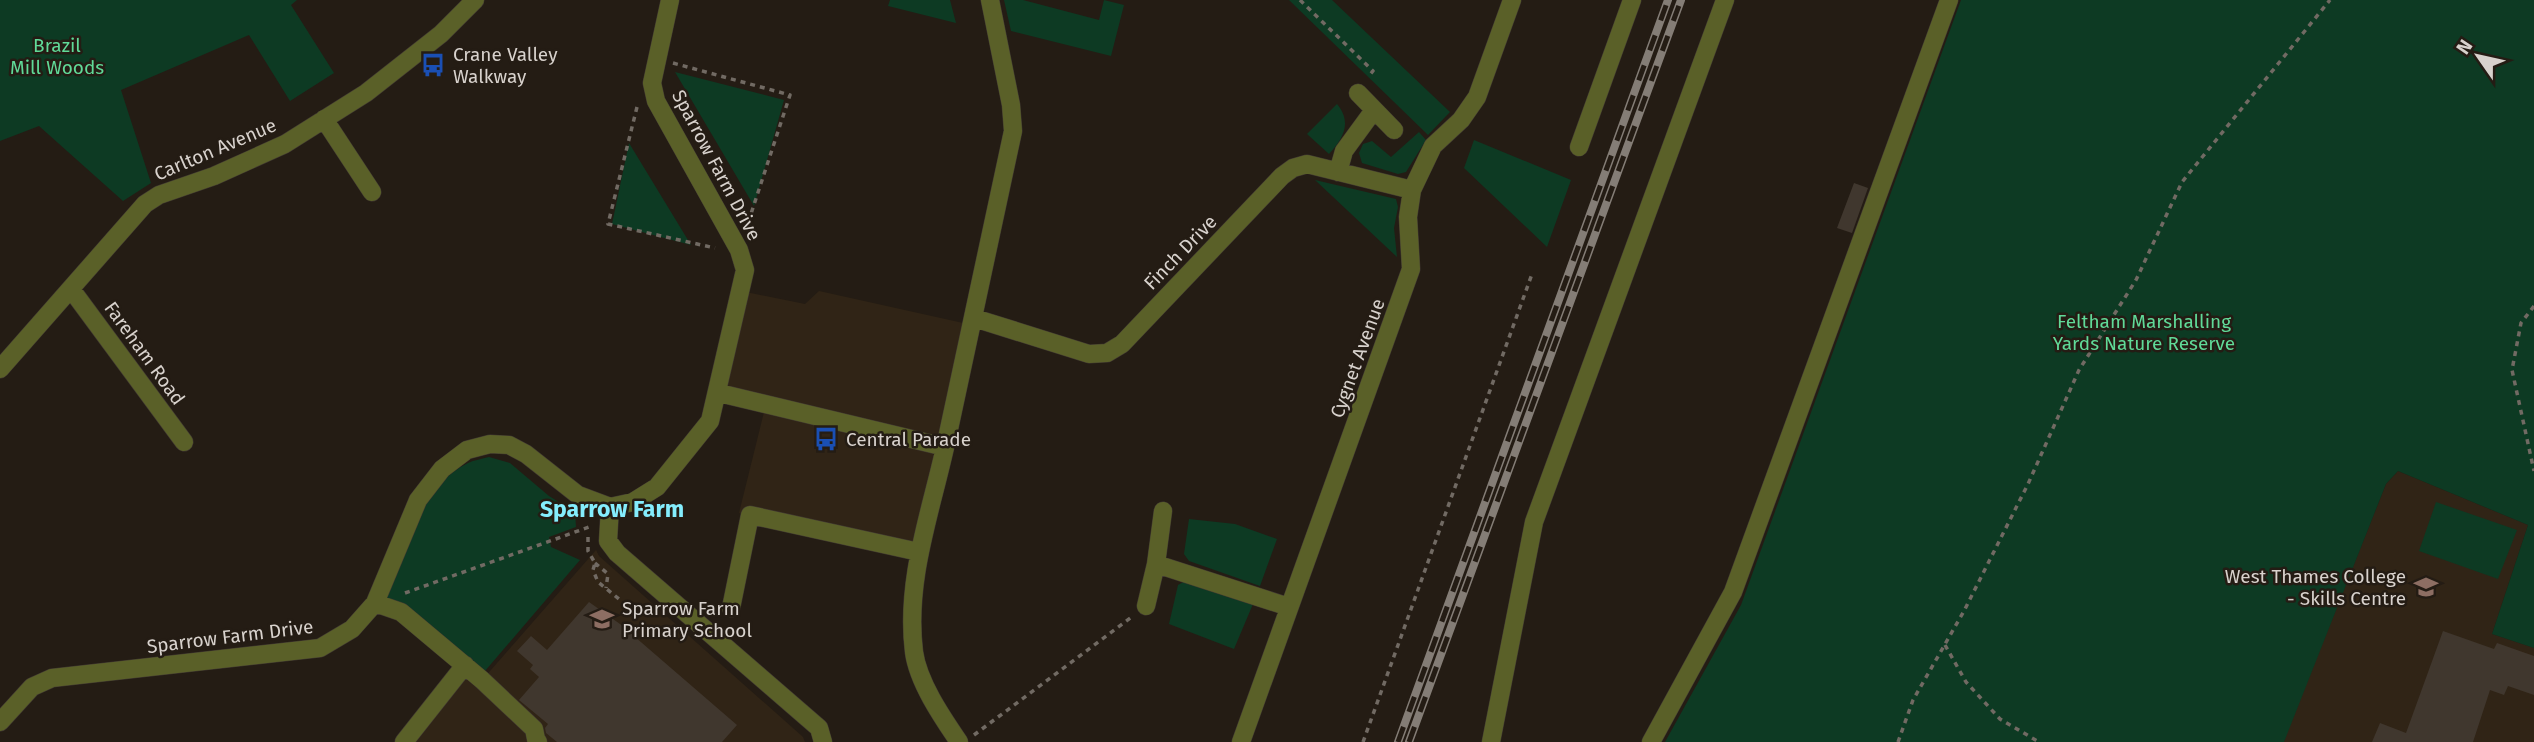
<svg xmlns="http://www.w3.org/2000/svg" width="2534" height="742" font-family="'Fira Sans',sans-serif">
<rect width="100%" height="100%" fill="#241c14"/>
<!-- built -->
<path fill="#302416" d="M741,291L805,304L819,291L972,325L919,552L739,513L766,404L719,394Z
M2398,471L2528,525L2492,634L2534,648V742H2283L2386,484Z
M596,550L599,556L803,737L805,742H414L464,677L476,687Z"/>
<!-- green -->
<path fill="#0d3a23" d="M0,0H297L291,5L334,73L290,101L249,35L121,90L151,183L123,201L39,126L0,141Z
M890,0H950L956,23L888,6Z
M1004,0H1023L1099,20L1104,0L1124,5L1111,56L1011,31Z
M1289,0H1332L1450,112L1428,135Z
M1961,0H2534V648L2492,634L2528,525L2398,471L2386,484L2284,742H1665L1741,605Z
M675,72L784,100L754,206Z
M1337,104C1352,122 1344,138 1329,154L1307,134Z
M1419,132L1426,140L1406,172L1398,174L1362,163L1359,153L1363,144L1372,141L1391,157Z
M1474,140L1571,180L1547,247L1464,168Z
M629,143L691,245L612,224Z
M1315,180L1396,199L1398,207L1394,228L1397,257Z
M489,457L510,463L549,496L575,512L576,527L549,537L551,547L580,560L485,671L404,608L382,598C401,553 420,486 468,463C474,460 482,459 489,457Z
M2436,502L2517,530L2498,579L2419,551Z
M1189,519L1235,524L1277,539L1260,586L1189,561L1184,554Z
M1187,580L1253,604L1234,649L1169,624L1178,585Z"/>
<!-- building -->
<path fill="#40372e" d="M1854,183L1868,188L1852,233L1837,228Z
M589,602L620,624L737,725L722,742H557L546,733L545,728L548,724L519,700L539,677L530,669L533,665L517,651L531,636L547,650Z
M2443,631L2494,649L2497,643L2534,656V695L2508,686L2504,695L2490,690L2473,742H2372L2380,723L2406,733Z"/>
<g fill="none" stroke-linecap="round" stroke-linejoin="round">
<!-- minor casing -->
<g stroke="#413932" stroke-width="19">
<path id="minor" d="M1358,93L1394,130
M324,119L372,192
M1579,147L1632,0
M1338,172L1344,151L1374,110
M71,289L184,442
M974,318L1089,354L1107,353L1122,344L1282,176L1293,168L1307,164L1412,190
M0,369L145,204L159,195L214,176L285,144L366,93L441,34L475,0
M719,393L945,447
M610,507L608,541L617,553L819,728L823,742
M1163,511L1156,564L1289,607
M375,603L401,612L482,680L534,729L536,739L538,742
M1146,606L1156,564
M731,608L750,515L919,552
M0,722L32,687L52,678L320,648L352,629L375,603L418,500L442,469L467,450L490,444L509,445L526,454L578,495L610,507L633,502L657,487L710,421L745,270L739,250L656,101L652,83L670,0
M404,742L465,665
M959,742C942,717 918,682 914,652C905,580 931,512 946,443C969,339 991,235 1013,131L1011,105L990,0
M1241,742L1411,269L1408,217L1412,190L1433,146L1461,120L1477,97L1512,0
M1491,742L1534,522L1725,0
M1651,742L1733,592L1949,0"/>
</g>
<!-- path -->
<path stroke="#716a63" stroke-width="3.5" stroke-dasharray="5 5" stroke-linecap="butt" d="M1300,0L1373,71L1368,77
M673,63L790,95L747,226
M637,107L608,224L715,248
M2534,306L2521,323L2512,370L2534,471
M588,537V551L595,563L593,570L598,582L630,608
M595,563L608,574L606,588
M405,593L589,527
M1945,645L1966,682L2000,719L2039,742
M974,735L1133,616
M1363,742L1532,274
M1898,742L1913,700L1964,611L2028,484L2079,370L2136,280L2182,182L2330,0"/>
<!-- minor -->
<use href="#minor" stroke="#5a6028" stroke-width="18"/>
<!-- rail casing -->
<g stroke="#847d76" stroke-width="8">
<path id="rail" d="M1398,742L1668,0
M1409,742L1681,0"/>
</g>
<!-- rail -->
<use href="#rail" stroke="#241c14" stroke-width="5" stroke-dasharray="16" stroke-linecap="butt"/>
</g>
<!-- icons -->
<defs>
<g id="bus-bare" transform="scale(1.89)"><path d="M-5-6H5V4H4V6H2V4H-2V6H-4V4H-5ZM-3.5-4V0h7V-4ZM-3.5 1.2v1.5H-2V1.2ZM2 1.2v1.5H3.5V1.2Z" fill="#1a4fb4" stroke="#241c14" stroke-width="2.5" paint-order="stroke"/></g>
<g id="university-bare" transform="scale(1.89)"><path d="M0-5L7-2L0 1L-7-2ZM-4 1L0 2.5L4 1V4Q0 6-4 4Z" fill="#8d6e63" stroke="#241c14" stroke-width="2.5" paint-order="stroke"/></g>
<g id="school-bare" transform="scale(1.89)"><path d="M0-5L7-2L0 1L-7-2ZM-4 1L0 2.5L4 1V4Q0 6-4 4Z" fill="#8d6e63" stroke="#241c14" stroke-width="2.5" paint-order="stroke"/></g>
</defs>
<g fill-rule="evenodd">
<use href="#bus-bare" x="433" y="65"/>
<use href="#bus-bare" x="826" y="439"/>
<use href="#university-bare" x="2426" y="587"/>
<use href="#school-bare" x="602" y="619"/>
</g>
<g text-anchor="middle" stroke-width="5" stroke-linejoin="round" paint-order="stroke">
<!-- park labels -->
<g font-size="19" fill="#60da98" stroke="#241c14">
<text x="57" y="52">Brazil<tspan x="57" dy="22">Mill Woods</tspan></text>
<text x="2144" y="328">Feltham Marshalling<tspan x="2144" dy="22">Yards Nature Reserve</tspan></text>
</g>
<!-- poi labels -->
<g font-size="19" fill="#d8d2cd" stroke="#241c14" text-anchor="start">
<text x="453" y="61">Crane Valley<tspan x="453" dy="22">Walkway</tspan></text>
<text x="846" y="446">Central Parade</text>
<text x="2406" y="583" text-anchor="end">West Thames College<tspan x="2406" dy="22">- Skills Centre</tspan></text>
<text x="622" y="615">Sparrow Farm<tspan x="622" dy="22">Primary School</tspan></text>
</g>
<!-- street labels -->
<g font-size="19" fill="#d8d2cd" stroke="#241c14">
<text transform="translate(215 149) rotate(-23)" y="7">Carlton Avenue</text>
<text transform="translate(717 165) rotate(62)" y="7">Sparrow Farm Drive</text>
<text transform="translate(1180 252) rotate(-46)" y="7">Finch Drive</text>
<text transform="translate(145 353) rotate(54)" y="7">Fareham Road</text>
<text transform="translate(1357 358) rotate(-70)" y="7">Cygnet Avenue</text>
<text transform="translate(230 636) rotate(-7)" y="7">Sparrow Farm Drive</text>
</g>
<!-- quarter labels -->
<g font-size="23" font-weight="bold" fill="#84edfd" stroke="#241c14">
<text x="612" y="517">Sparrow Farm</text>
</g>
</g>
<!-- north arrow -->
<g transform="translate(2478 56) rotate(304)" stroke="#241c14" stroke-width="5" paint-order="stroke">
<path d="M0-5L12 26L0 18L-12 26Z" fill="#d8d2cd"/>
<text y="-10" font-size="19" font-weight="bold" text-anchor="middle" fill="#d8d2cd">N</text>
</g>
</svg>
